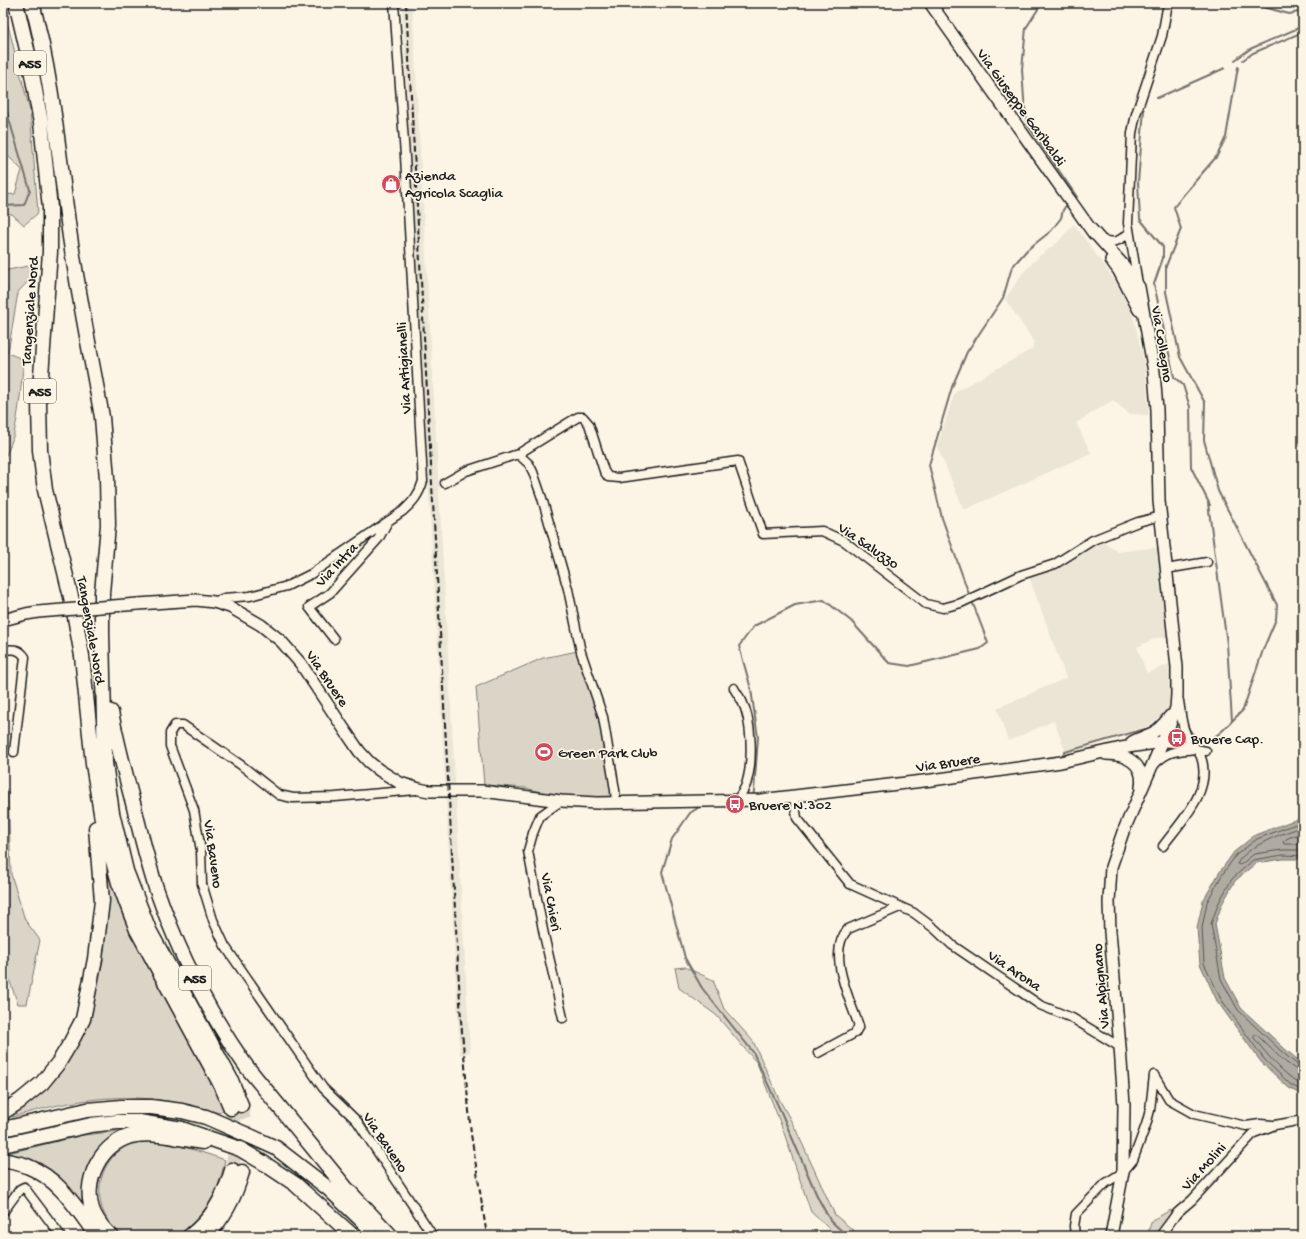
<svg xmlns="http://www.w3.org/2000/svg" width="1306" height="1239" font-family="'Gochi Hand',sans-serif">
<rect width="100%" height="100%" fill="#fcf5e5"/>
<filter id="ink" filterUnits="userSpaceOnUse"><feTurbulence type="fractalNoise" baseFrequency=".025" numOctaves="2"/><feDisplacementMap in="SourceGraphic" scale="8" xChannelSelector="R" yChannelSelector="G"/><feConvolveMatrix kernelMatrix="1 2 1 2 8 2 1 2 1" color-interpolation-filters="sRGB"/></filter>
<g filter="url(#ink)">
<!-- built -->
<path fill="#ebe5d6" d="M402,3H412L470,1052L460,1055Z
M1074,224L1116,282L1131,310L1134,320L1145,366L1149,415L1129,414L1113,400L1076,423L1091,453L964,510L937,446L955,392L1032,349L1034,342L1005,299L1022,274L1039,256L1057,243Z
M1101,540L1118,552L1157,547L1169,637L1156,638L1137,647L1147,673L1172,663L1169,710L1148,726L1065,751L1054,721L1008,741L997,708L1066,678L1029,577L1058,566Z"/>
<!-- green -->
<path fill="#dbd5c8" stroke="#7c7872" d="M3,6L30,111L38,213L24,225L12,214L3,213V195L15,194L22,170L3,151Z
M28,266L34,275L18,292L8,353L24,360C20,388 19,437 3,460V271Z
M578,651L601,719L614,795L588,806L526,788L484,785L476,687L543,658Z
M3,787L8,791L11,874L25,920L40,940L27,1004H18L5,968L3,957Z
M109,877L124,919L140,952L219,1098L223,1110L219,1113C177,1100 132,1094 89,1100C63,1103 37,1110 12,1117L11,1115L31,1101L77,1044L107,898Z
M685,967L713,980L724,1009L753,1041L779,1099L796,1130L835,1215L860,1236H837L811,1212L783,1130L757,1063L716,1015L679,988L675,968Z
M123,1131L110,1139L86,1210L4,1154L83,1135Z
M148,1140C175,1144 200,1151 225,1160C219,1188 211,1207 188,1227C185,1230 180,1235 176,1236C168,1238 156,1236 148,1236C138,1236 127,1238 119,1232C92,1212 94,1170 120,1150C128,1144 138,1141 148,1140Z
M1171,1210V1232L1169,1236H1147L1152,1220Z"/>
<!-- water -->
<path fill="#b0aba1" stroke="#75726c" d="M1303,818V859H1283L1256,863L1235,881L1222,904L1215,924L1225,978L1241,1008L1285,1049L1303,1064V1096L1289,1088L1261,1062L1217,1001L1200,964L1197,928L1203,901L1219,873L1234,852L1255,835L1289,822Z"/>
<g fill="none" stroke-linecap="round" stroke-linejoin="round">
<!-- shore -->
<path stroke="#575551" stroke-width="1" d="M1303,822L1290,826L1257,839L1236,855L1222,875L1207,902L1202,928L1204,963L1221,999L1264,1059L1291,1085L1303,1091
M1303,827C1285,832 1246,846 1237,864L1240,865L1254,854L1282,850H1303
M1303,834C1296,835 1287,837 1283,842L1284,844H1303
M1303,856L1283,855L1253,860L1232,879L1219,902L1211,924L1221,979L1238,1010L1282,1052L1299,1066L1303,1067
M1303,1072C1291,1071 1267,1044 1257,1035H1254V1038C1268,1056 1283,1074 1303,1086"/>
<!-- stream -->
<path stroke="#75726c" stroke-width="2" d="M1042,3L1026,28L1022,69L1024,99L1027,124L1077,197
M1249,3L1289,14L1303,11
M1235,60L1250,49L1303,26
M1243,60L1253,53L1303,32
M1157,98L1225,68
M3,99L30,190L24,205L3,206
M1144,110L1138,182L1140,219L1163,247V258L1154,284L1174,377L1183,385L1190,407L1191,467L1210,505L1208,503L1227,644L1232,721C1221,732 1212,745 1195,736C1191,734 1189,729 1187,725
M3,285L6,287L3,310
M970,597L942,518L929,465L952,387L967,352L1003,298L1012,267L1027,250L1051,231L1061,218L1063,210L1065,207
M1232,721L1243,710L1263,650L1276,619L1277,605L1218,491L1204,440L1205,403L1180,357L1166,292V266L1181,229L1174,207L1185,193L1217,156L1226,137L1238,67
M1060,757L1065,752L1145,729
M753,796L754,791L758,738L751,689L739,646L754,626L795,605L824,600L851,621L889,663L909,666L980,649L988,643L972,601
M701,806L690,813L672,839L662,872L685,958L702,988L753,1052L781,1112L818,1198L830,1220L847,1236
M724,806L738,808L748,805"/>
<!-- highway-tunnel -->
<path stroke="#dad4c7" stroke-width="14" stroke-dasharray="14 7" stroke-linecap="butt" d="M241,1105C246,1128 246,1149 242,1172
M231,1108C236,1129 236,1148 232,1170"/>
<!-- street casing -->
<g stroke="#1c1c1c" stroke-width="11">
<path id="street" d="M1101,240C1115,243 1118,242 1129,233
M1138,284L1128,223L1132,133L1136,114L1162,36L1168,3
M518,454L529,464L533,472L542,498L568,589L581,652L603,717L615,790L616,803
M445,483L466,471L518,454L568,423L578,417H583L589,424L604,471L608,477L619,478L738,461L763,534L822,531L844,541L926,604L943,608L961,603L1021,575L1055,564L1093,540L1138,522L1161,516
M1166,569L1207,562
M214,602L224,598L250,596L287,586L311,574L403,511C413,502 419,495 423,481L405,156L394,3
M334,639L309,607L330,593L379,538L387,523
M3,650C13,649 19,648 25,657L14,752
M734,688C736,693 740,697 742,701C752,721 753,760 747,781C746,788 741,794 737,800
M1162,742L1181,744L1196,749L1206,751
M1155,764C1168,750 1178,751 1196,749
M416,790L335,797L293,798L279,795L241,765L183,725H175L170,733V746L194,810L201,851L202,884L213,920L225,946L323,1088L357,1121L433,1236
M794,797L797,818L850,884L914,913L935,929L952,945L1040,1005L1072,1018L1120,1047
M561,801L540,816L533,833L528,851L544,935L563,1018
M1163,846C1181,821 1213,791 1201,757C1198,749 1189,742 1186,734C1181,724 1181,712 1179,701
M818,1053L855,1033L859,1026C850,1000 826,952 848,929L900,907
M1154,1075L1169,1100L1194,1114L1246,1126L1260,1124L1273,1125
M3,1212L20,1189L24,1187L61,1236
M1075,1236L1074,1226L1076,1214L1106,1183L1123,1172L1133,1160L1146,1125L1150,1110L1154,1075
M1160,1236L1177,1213L1192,1200L1254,1133L1275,1125L1303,1120"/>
</g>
<!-- secondary casing -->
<g stroke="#1c1c1c" stroke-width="14">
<path id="secondary" d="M930,3L1094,234
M1090,228L1124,266L1139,287L1154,372L1157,410L1159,501L1177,667V695L1176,708L1169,727L1123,832L1111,867L1109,902L1110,932L1120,1047L1124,1105L1123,1172L1111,1236
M1111,260L1119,271L1139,310
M138,604L196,600L214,602L230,607L261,625L281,641L301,664L344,729L359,751L369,762L379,770L400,783L419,789L429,791H482L561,801L597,803L760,800L932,780L1061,762L1121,748L1162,742
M3,620L26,614L38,612
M1132,742C1137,739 1142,738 1148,735C1157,732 1164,724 1170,716
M1106,754C1127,754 1145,764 1141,787"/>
</g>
<!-- highway casing -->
<g stroke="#1c1c1c" stroke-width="17">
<path id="highway" d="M16,3L29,58L41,123L50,208V252L39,403L40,450L45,490L72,601L82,656L93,764L103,825L119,883L137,930L222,1087L231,1108
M32,3C53,80 59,159 70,237C79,297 91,357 102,417L107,479L108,525L102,593V632L105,763L112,813L126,871L149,930L230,1078L241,1105
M111,712C117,743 125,773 133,803C140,831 147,860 156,888C178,951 208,1012 246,1066L345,1187L391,1236
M3,1112L20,1101L42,1083L59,1062L71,1042L83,1019L95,959L102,901L96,828
M3,1129L87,1110L121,1107H151L182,1111L206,1117L252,1137L276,1148L329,1189L370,1228
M3,1145L91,1125L117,1122H139L182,1129L240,1149L262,1162L295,1184L353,1236
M3,1160C11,1162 20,1163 27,1166C60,1179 77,1209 97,1236
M111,1236C104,1230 98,1222 94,1214C80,1183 101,1140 136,1135C158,1132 181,1139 203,1142
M190,1236C211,1220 225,1196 232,1170
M206,1236C224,1218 235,1197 242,1172"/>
</g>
<!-- street -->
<use href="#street" stroke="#fcf5e5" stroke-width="8"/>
<!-- secondary -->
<use href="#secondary" stroke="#fcf5e5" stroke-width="11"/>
<!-- highway -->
<use href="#highway" stroke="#fcf5e5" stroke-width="14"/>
<!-- rail -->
<path stroke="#1c1c1c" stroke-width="2" stroke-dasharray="6 3" stroke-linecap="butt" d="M406,3L461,1020L471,1134L487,1236"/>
<!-- secondary-bridge casing -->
<g stroke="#1c1c1c" stroke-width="14" stroke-linecap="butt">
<path id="secondary-bridge" d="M38,612L138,604"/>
</g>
<!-- secondary-bridge -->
<use href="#secondary-bridge" stroke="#fcf5e5" stroke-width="11"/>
</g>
</g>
<!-- icons -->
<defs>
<g id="shop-disc" transform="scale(1)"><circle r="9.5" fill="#d1495b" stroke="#fcf5e5"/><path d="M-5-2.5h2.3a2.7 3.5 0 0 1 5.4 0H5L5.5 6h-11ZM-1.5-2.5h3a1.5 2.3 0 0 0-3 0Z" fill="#fff"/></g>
<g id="bus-disc" transform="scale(1)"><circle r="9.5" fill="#d1495b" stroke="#fcf5e5"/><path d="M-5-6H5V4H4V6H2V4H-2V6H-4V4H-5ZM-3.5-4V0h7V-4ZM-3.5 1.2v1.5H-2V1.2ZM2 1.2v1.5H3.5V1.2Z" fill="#fff"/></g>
<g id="stadium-disc" transform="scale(1)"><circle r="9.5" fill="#d1495b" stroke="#fcf5e5"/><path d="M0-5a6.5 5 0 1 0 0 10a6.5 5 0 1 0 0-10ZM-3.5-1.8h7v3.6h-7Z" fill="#fff"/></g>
</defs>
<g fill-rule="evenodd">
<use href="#shop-disc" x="391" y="184"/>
<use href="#bus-disc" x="1177" y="738"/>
<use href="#stadium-disc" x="544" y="752"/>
<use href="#bus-disc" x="735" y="804"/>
</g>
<g text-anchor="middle" stroke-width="3.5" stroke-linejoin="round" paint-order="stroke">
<!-- shield labels -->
<g fill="#fcf5e5" stroke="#5f5d58" stroke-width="1">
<rect x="14" y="51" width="32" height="24" rx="3"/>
<rect x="24" y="379" width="32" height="24" rx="3"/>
<rect x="179" y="966" width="32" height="24" rx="3"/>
</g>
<g font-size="14" font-weight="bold" fill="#1c1c1c">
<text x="30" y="68">A55</text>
<text x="40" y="396">A55</text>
<text x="195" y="983">A55</text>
</g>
<!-- street labels -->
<g font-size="15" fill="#1c1c1c" stroke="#fcf5e5">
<text transform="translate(1022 107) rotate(54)" y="5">Via Giuseppe Garibaldi</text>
<text transform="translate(29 311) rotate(-86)" y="5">Tangenziale Nord</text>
<text transform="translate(1163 344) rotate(81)" y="5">Via Collegno</text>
<text transform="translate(403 368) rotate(-93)" y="5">Via Artigianelli</text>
<text transform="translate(869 545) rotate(34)" y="5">Via Saluzzo</text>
<text transform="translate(336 564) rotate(-47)" y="5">Via Intra</text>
<text transform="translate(92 630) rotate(80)" y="5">Tangenziale Nord</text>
<text transform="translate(328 678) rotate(56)" y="5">Via Bruere</text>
<text transform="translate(948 762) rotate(-8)" y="5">Via Bruere</text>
<text transform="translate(214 854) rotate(82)" y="5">Via Baveno</text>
<text transform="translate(552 902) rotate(79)" y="5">Via Chieri</text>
<text transform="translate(1015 970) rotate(34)" y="5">Via Arona</text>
<text transform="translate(1100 986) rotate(-95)" y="5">Via Alpignano</text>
<text transform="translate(386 1142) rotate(56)" y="5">Via Baveno</text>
<text transform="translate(1203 1166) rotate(-48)" y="5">Via Molini</text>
</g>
<!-- poi labels -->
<g font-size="15" fill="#1c1c1c" stroke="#fcf5e5" text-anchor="start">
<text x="405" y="180">Azienda<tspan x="405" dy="17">Agricola Scaglia</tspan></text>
<text x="1191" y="743">Bruere Cap.</text>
<text x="558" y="757">Green Park Club</text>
<text x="749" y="809">Bruere N.302</text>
</g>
</g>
<!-- margin -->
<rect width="1306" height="1239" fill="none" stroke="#fcf5e5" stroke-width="16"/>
<rect x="8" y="8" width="1290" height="1223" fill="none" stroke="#1c1c1c" stroke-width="1.5" filter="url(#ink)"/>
</svg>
